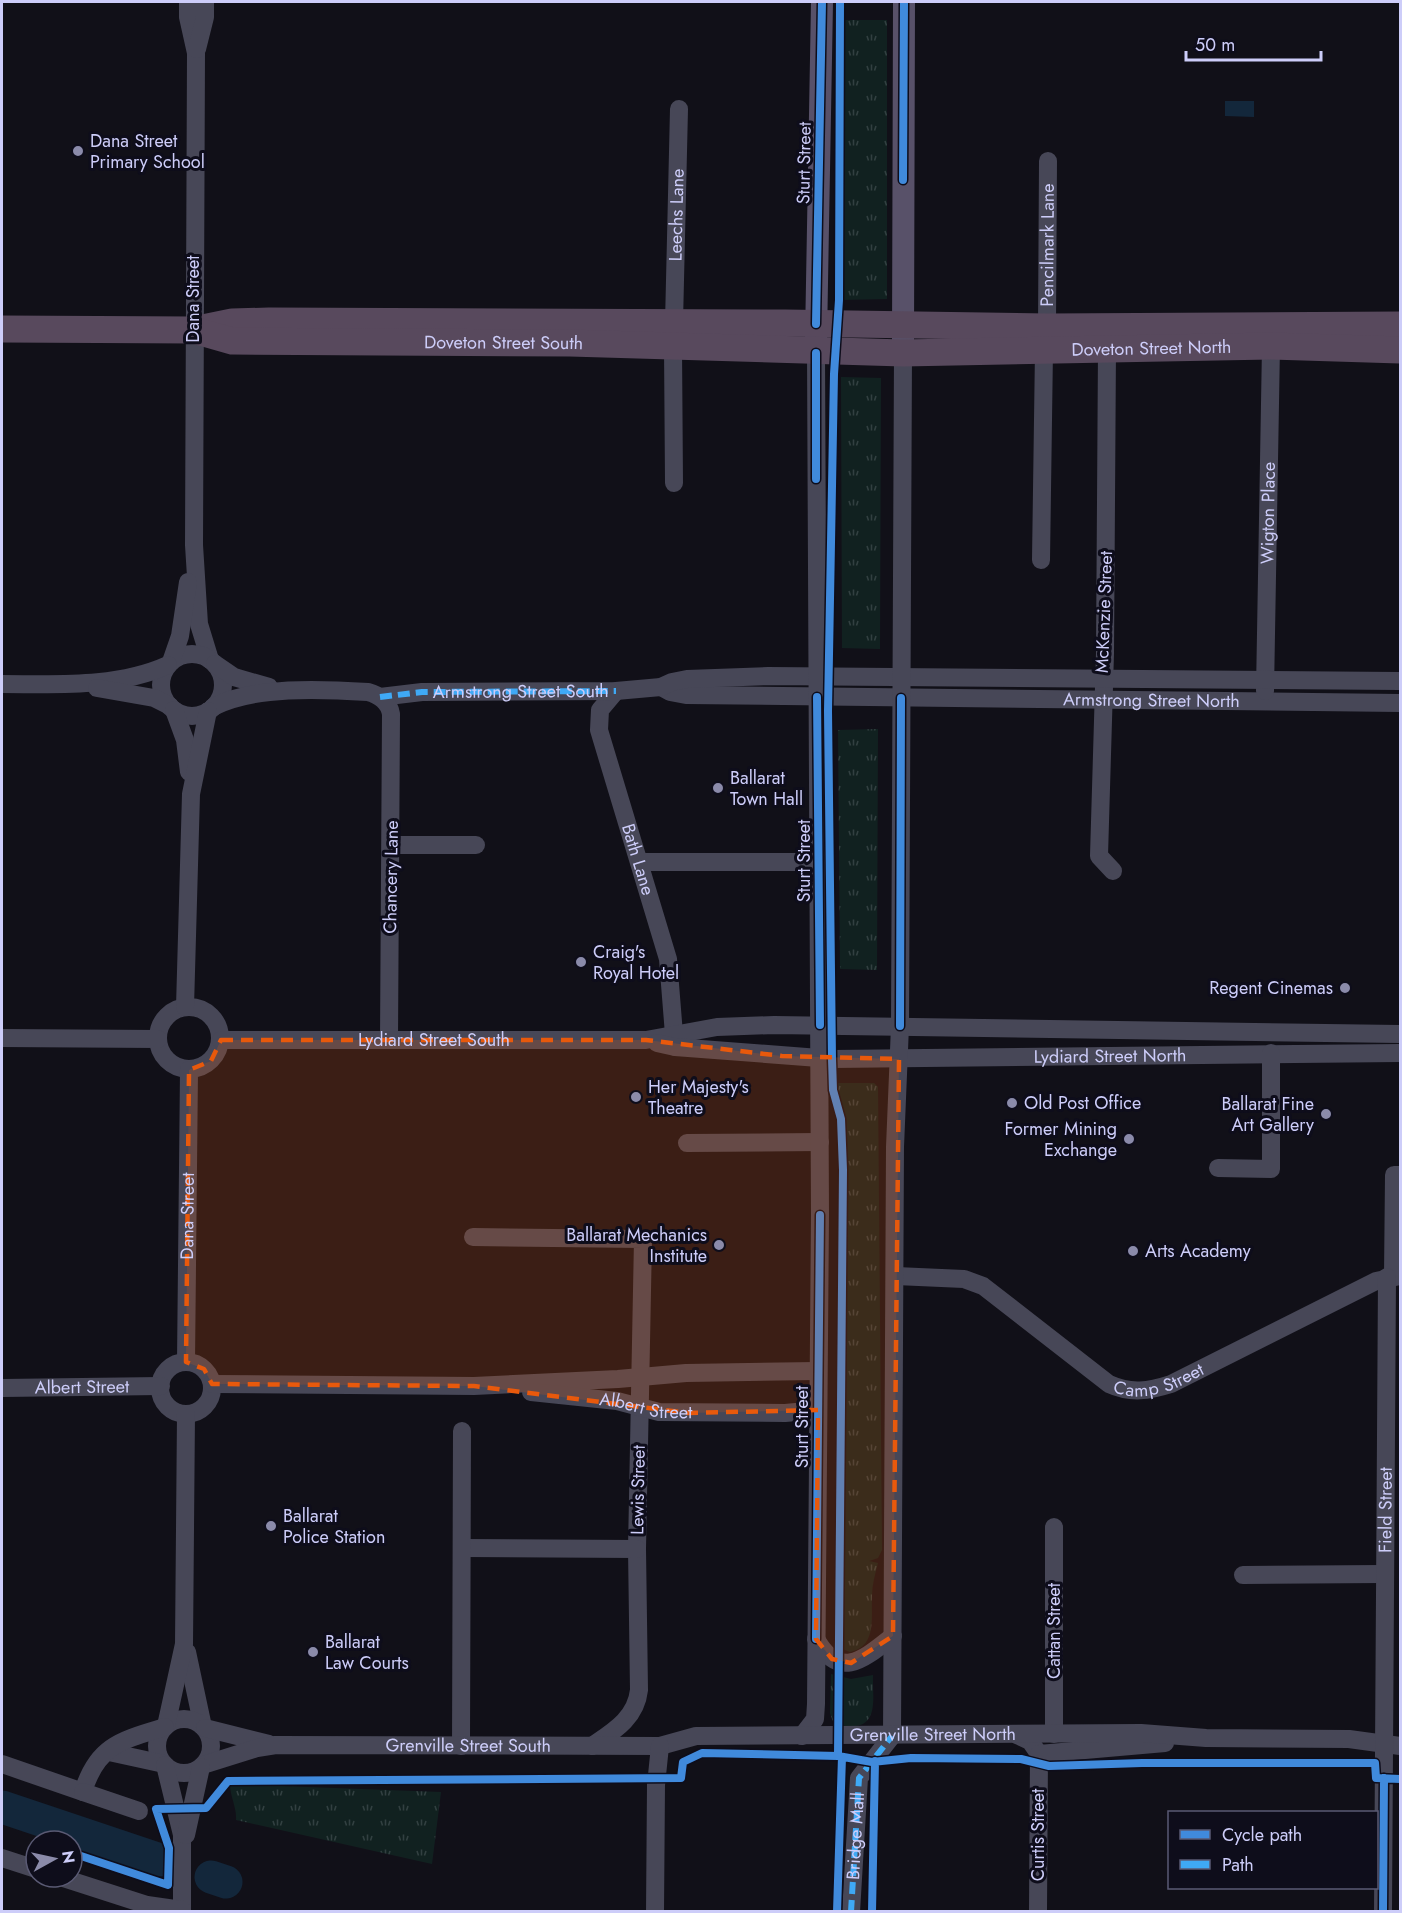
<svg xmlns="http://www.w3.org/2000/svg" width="1402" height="1913" font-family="Jost,sans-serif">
<defs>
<pattern id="park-tufts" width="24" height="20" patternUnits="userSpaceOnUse" patternTransform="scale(1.5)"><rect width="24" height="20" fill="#112120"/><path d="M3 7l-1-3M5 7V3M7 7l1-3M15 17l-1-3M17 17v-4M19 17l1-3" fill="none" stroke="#324041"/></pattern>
</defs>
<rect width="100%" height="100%" fill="#111018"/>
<!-- park -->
<path fill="url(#park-tufts)" d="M841,20H887V299L839,300Z
M841,377L881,378L880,649L842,648Z
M878,729L877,970L840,969L838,730Z
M837,1083H874L878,1087L882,1550L878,1558L869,1561L878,1563C875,1574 872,1585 872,1596C871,1618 877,1646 850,1652L840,1648L836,1638L840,1147H837Z
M831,1674L851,1679L873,1675C872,1695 880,1727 851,1726C844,1726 840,1726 833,1722L830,1713Z
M230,1784L441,1792L432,1864L236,1820C237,1807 230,1797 230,1784Z"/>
<!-- water -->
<path fill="#13273b" d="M1225,101H1254V117L1225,116Z"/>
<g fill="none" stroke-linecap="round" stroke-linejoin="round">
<!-- river -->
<path stroke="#13273b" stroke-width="33" d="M2,1807L160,1860
M211,1877L226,1882"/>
<!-- minor -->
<g stroke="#474757" stroke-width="18">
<path d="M188,2V17L196,53L194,545L199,624L210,660"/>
<path d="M197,49L205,17V2"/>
<path id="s1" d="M674,323L679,109"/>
<path id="s2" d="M1047,327L1048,161"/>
<path d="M673,347L674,483"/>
<path d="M1107,348L1105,653L1099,856L1113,871"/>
<path d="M1041,560L1044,350"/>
<circle cx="192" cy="685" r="31"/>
<path d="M171,662L180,636L188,582"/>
<path d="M215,664L234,677L269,687"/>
<path d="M2,684C57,684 117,688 168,665"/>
<path id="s3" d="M661,687L670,692L686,695L1400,703"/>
<path d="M97,688L154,698L170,706"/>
<path id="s4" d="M616,691L600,710L599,730L668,959L675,1047"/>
<path id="s5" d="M1265,691L1271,346"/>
<path d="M380,697L422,692L616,691L661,687L672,682L687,679L768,676L1400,681"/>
<path d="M213,707C254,686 321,689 368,692C379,695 389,702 391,714L389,1040"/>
<path d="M174,710L185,740L189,772"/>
<path d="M392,845H476"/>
<path d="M640,862H819"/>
<circle cx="189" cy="1038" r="31"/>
<path d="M185,1007L191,794L208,711"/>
<path d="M2,1038L158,1039"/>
<path id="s6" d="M221,1040H646L717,1027L774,1025L1400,1034"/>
<path id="s7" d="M657,1043L675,1047L832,1059L1400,1053"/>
<path d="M687,1143L820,1142"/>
<path d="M1218,1168L1271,1169V1053"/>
<path d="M473,1237L643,1239L637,1549L639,1690C636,1718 614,1731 592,1746"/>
<path id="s8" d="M896,1276L964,1279L983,1286L1109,1384C1131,1394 1149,1391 1171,1384L1376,1281L1400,1276"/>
<path d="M1393,1276L1394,1175H1400"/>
<path id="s9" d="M186,1362L189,1070"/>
<circle cx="186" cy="1388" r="26"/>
<path d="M212,1384L474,1386L618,1379L686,1373L817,1371"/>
<path id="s10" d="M2,1388L161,1386"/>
<path id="s11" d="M531,1392L617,1401L659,1412L785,1413L818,1410"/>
<path d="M1054,1527V1734"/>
<path d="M463,1548L637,1549"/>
<path d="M1243,1575L1383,1574"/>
<path d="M816,1639C840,1682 865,1658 893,1636"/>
<path d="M187,1652L203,1727"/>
<circle cx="184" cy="1746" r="27"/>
<path d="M166,1726L184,1644L186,1414"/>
<path d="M205,1728L269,1744"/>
<path d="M1017,1735L1030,1741L1039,1754L1038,1912"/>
<path d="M802,1736L815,1719L816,1704L820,1215L816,353"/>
<path d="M892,1736L895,1147L900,1026L903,353"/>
<path d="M461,1746L462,1431"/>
<path d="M109,1752L164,1764"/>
<path d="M1039,1754L1165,1743"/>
<path d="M2,1764L83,1792C97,1745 122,1740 165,1727"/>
<path d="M165,1765L182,1835V1912"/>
<path id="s12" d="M203,1765L257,1748L276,1745L660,1746L696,1736L1141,1733L1206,1738L1349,1739L1400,1746"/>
<path d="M83,1792L139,1811"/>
<path d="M186,1835L201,1767"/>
<path d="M2,1858L36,1869"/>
<path d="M60,1877L147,1905L182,1910"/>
<path d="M655,1912L656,1785L660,1746"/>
<path id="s13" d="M851,1912L859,1778L892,1736"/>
<path id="s14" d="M1383,1912L1387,1277"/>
</g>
<!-- major -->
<path stroke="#585169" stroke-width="22" d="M816,339L822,2
M903,342L904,2"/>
<!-- highway -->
<g stroke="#58495d" stroke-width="27">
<path d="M2,329L193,330L232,322L269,321L785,323L1047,327L1400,325"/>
<path id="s15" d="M197,331L232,341L570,343L903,353L1271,346L1400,350"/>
</g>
<!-- quiet -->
<g stroke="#3fa9f5" stroke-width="6" stroke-dasharray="12 6" stroke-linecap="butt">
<path id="s16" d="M380,697L422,692L616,691"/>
<path d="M851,1912L859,1778L892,1736"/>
</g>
<!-- cycleway casing -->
<g stroke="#0e0d1b" stroke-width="11">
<path id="cycleway" d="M840,2L839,300L834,374L828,711L832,1059L833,1090L841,1119L843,1170L838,1756L872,1762L911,1758L1021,1759L1049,1766L1142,1763H1375L1376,1778L1400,1779
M903,180L904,2
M816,324L822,2
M816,353V479
M817,697L820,1025
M900,1026L901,698
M816,1639L820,1215
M72,1853L168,1885L169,1848L156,1809L206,1808L228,1781L681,1778L683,1762L702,1753L838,1756
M837,1912L842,1757
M872,1912L875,1761
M1383,1912L1384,1778"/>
</g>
<!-- cycleway -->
<use href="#cycleway" stroke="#408adc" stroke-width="8"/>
</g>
<!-- marked area -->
<path fill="#e8590c" fill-opacity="0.2" stroke="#e8590c" stroke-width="4.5" stroke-dasharray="12 8" stroke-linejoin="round" d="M221,1040H646L782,1056L899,1059L893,1636L851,1663L832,1659L816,1639L818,1410L688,1413L474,1386L212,1384L204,1369L186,1362L189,1070L211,1061Z"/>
<!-- markers -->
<g fill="#8b8baa" stroke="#0e0d1b" stroke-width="2">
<circle cx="78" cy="151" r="6"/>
<circle cx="718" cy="788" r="6"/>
<circle cx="581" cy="962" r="6"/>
<circle cx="1345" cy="988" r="6"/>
<circle cx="636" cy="1097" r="6"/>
<circle cx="1012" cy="1103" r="6"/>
<circle cx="1326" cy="1114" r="6"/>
<circle cx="1129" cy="1139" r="6"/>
<circle cx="719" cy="1245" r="6"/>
<circle cx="1133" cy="1251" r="6"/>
<circle cx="271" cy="1526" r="6"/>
<circle cx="313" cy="1652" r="6"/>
</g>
<g text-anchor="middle" stroke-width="6" stroke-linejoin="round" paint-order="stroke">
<!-- poi labels -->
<g font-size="18" fill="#cdcdf9" stroke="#0e0d1b" text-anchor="start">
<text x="90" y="147">Dana Street<tspan x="90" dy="21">Primary School</tspan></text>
<text x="730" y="784">Ballarat<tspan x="730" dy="21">Town Hall</tspan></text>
<text x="593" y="958">Craig's<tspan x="593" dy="21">Royal Hotel</tspan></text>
<text x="1333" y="994" text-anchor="end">Regent Cinemas</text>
<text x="648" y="1093">Her Majesty's<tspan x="648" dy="21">Theatre</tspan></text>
<text x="1024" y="1109">Old Post Office</text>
<text x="1314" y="1110" text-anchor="end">Ballarat Fine<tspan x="1314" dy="21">Art Gallery</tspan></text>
<text x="1117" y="1135" text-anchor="end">Former Mining<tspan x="1117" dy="21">Exchange</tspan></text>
<text x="707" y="1241" text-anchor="end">Ballarat Mechanics<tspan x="707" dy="21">Institute</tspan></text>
<text x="1145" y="1257">Arts Academy</text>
<text x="283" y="1522">Ballarat<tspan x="283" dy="21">Police Station</tspan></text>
<text x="325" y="1648">Ballarat<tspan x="325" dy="21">Law Courts</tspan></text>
</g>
<!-- street labels -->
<g font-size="18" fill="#cdcdf9" stroke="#0e0d1b">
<text transform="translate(804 163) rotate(-89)" y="6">Sturt Street</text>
<text dy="6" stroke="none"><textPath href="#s1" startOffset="108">Leechs Lane</textPath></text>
<text dy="6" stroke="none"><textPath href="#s2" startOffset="82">Pencilmark Lane</textPath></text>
<text transform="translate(193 299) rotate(-90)" y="6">Dana Street</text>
<text dy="6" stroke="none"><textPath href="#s15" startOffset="308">Doveton Street South</textPath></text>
<text dy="6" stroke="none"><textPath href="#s15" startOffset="956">Doveton Street North</textPath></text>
<text dy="6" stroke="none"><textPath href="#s5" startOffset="178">Wigton Place</textPath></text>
<text transform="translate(1104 612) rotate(-88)" y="6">McKenzie Street</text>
<text dy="6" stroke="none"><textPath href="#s16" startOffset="141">Armstrong Street South</textPath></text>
<text dy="6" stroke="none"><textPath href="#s3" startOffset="492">Armstrong Street North</textPath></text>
<text dy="6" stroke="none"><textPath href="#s4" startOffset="180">Bath Lane</textPath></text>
<text transform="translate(804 861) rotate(-90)" y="6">Sturt Street</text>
<text transform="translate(391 877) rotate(-89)" y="6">Chancery Lane</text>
<text dy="6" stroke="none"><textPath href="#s6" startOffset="213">Lydiard Street South</textPath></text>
<text dy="6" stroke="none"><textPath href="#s7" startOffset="454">Lydiard Street North</textPath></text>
<text dy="6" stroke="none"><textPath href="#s9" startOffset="146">Dana Street</textPath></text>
<text dy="6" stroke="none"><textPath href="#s8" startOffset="300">Camp Street</textPath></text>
<text dy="6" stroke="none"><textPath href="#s10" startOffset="80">Albert Street</textPath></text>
<text dy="6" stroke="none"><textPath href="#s11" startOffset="116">Albert Street</textPath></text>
<text transform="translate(802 1427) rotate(-90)" y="6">Sturt Street</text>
<text transform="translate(638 1490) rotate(-89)" y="6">Lewis Street</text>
<text dy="6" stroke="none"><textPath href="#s14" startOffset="402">Field Street</textPath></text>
<text transform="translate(1054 1631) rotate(-90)" y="6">Cattan Street</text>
<text dy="6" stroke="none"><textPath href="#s12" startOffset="734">Grenville Street North</textPath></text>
<text dy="6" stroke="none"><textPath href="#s12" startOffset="268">Grenville Street South</textPath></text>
<text transform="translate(1038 1835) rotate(-90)" y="6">Curtis Street</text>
<text dy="6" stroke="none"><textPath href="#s13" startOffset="76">Bridge Mall</textPath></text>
</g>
</g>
<!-- border -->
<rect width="1402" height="1913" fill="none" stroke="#cdcdf9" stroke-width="6"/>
<!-- legend -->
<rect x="1168" y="1811" width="210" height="78" fill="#0e0d1b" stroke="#5a5a74" stroke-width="1.5"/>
<rect x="1180" y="1830" width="30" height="9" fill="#408adc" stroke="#5a5a74" stroke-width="1.5"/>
<text x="1222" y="1841" font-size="18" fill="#cdcdf9">Cycle path</text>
<rect x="1180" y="1860" width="30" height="9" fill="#3fa9f5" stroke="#5a5a74" stroke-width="1.5"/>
<text x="1222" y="1871" font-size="18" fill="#cdcdf9">Path</text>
<!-- north arrow -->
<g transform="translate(54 1859) rotate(82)"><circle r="28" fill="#0e0d1b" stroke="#5a5a74" stroke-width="1.5"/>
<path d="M0-4.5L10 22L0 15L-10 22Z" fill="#8b8baa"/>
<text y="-9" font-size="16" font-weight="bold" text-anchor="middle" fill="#cdcdf9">N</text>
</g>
<!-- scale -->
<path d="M1186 51v9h135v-9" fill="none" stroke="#cdcdf9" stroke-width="3"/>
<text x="1195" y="51" font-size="18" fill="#cdcdf9" stroke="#0e0d1b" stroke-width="4.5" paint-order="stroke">50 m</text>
</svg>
